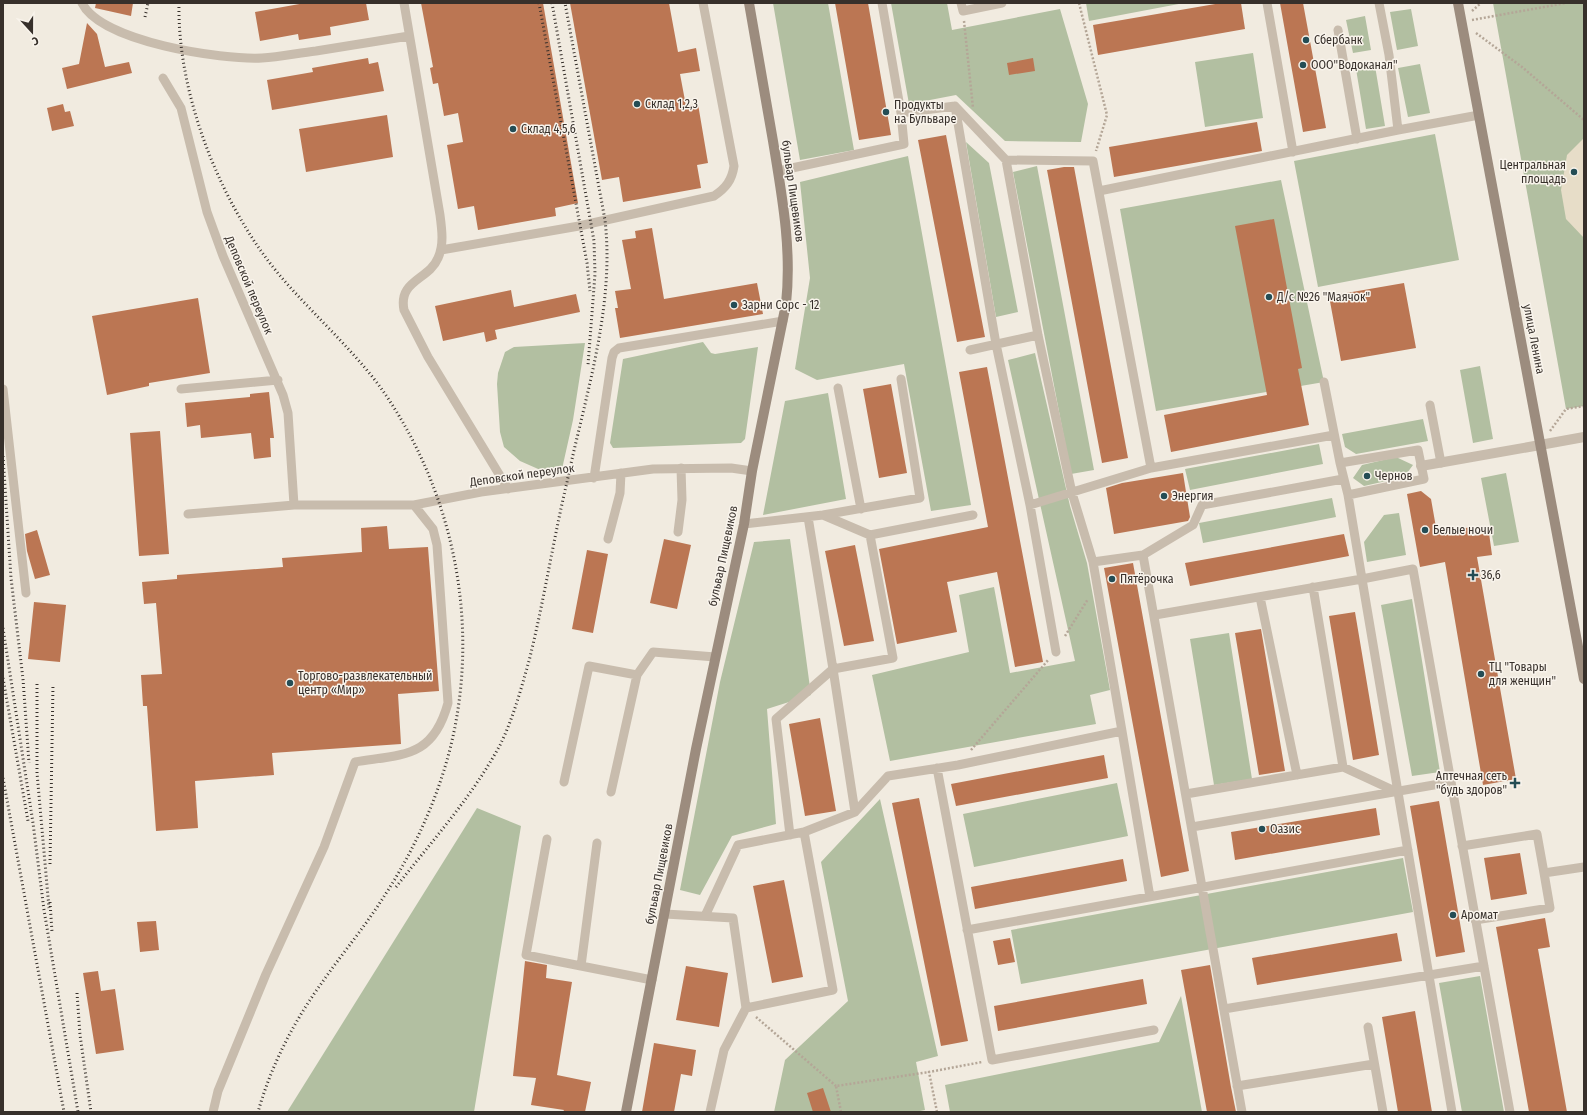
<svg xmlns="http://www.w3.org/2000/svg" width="1587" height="1115" font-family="'Fira Sans Condensed',sans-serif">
<rect width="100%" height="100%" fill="#f1ebe0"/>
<!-- green -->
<path fill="#b2bfa1" d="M773,3H828L854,150L800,160Z
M891,3H947L952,30L1060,9L1088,104L1081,142L1005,141L956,95L909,104Z
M1086,3H1184L1089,21Z
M1493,3H1584V406L1566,409Z
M1411,9L1418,46L1397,50L1390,12Z
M1365,16L1371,50L1353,53L1346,20Z
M1253,53L1263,118L1205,127L1195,62Z
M1420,64L1430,113L1408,117L1398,68Z
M1375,66L1385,126L1366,129L1356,69Z
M1435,134L1459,260L1318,287L1294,161Z
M966,142L989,163L1018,312L996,317Z
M908,156L971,505L931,511L904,364L817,380L795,369L810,278L800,182Z
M1037,166L1094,470L1071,474L1013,172Z
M1281,180L1324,382L1156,411L1120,209Z
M703,342L711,353L715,354L758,347L745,439L741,443L613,448L610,443L623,359Z
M585,343L573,420L562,469L545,472L520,461L504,447L500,432L497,384L498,373L505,352L514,347Z
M1035,353L1070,506L1087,563L1110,690L1090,695L1096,724L890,761L872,675L969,652L959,595L994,587L1010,673L1075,661L1008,360Z
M1480,366L1493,439L1473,443L1460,370Z
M828,393L846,499L763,515L785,401Z
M1423,419L1428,441L1356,454L1345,447L1342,434Z
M1319,444L1323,464L1190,490L1185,469Z
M1396,457L1413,465L1404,477L1364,486L1353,478L1362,465Z
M1506,473L1519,542L1494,546L1481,478Z
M1332,498L1336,517L1203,543L1199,523Z
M1399,513L1406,555L1367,562L1364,542L1384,515Z
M790,539L811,695L767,709L776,824L732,836L700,895L680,890L720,682L754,542Z
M1412,599L1440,772L1412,776L1381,605Z
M1229,633L1252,779L1214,785L1190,639Z
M1117,783L1128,836L974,867L963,814Z
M880,799L938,1056L916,1062L925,1110L915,1112H774L785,1060L848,1001L821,862Z
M477,808L521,826L474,1112H287Z
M1403,858L1413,912L1021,984L1011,930Z
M1480,976L1504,1112H1462L1439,983Z
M1181,996L1202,1112H950L945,1085L1159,1042Z"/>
<!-- plaza -->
<path fill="#e7ddc8" d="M1584,138V238L1566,219L1561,190L1567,155Z"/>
<!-- building -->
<path fill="#bb7653" d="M96,3H133L131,16L95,8Z
M305,3H366L369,20L330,27L331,35L299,40L298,34L260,41L255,12Z
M421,3H543L578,203L555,208L556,216L478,230L474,206L458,209L447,145L463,142L458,113L444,116L438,83L433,84L430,68L433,67Z
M570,3H669L678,52L696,48L700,71L680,74L686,106L698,104L708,163L697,165L701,188L623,202L619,177L602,180Z
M835,3H868L891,135L859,140Z
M1221,3H1241L1245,29L1098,55L1093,25Z
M1280,3H1303L1326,128L1303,132Z
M87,23L97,34L105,67L129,62L132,73L67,89L62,68L79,64Z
M368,58L369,64L378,62L384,91L272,110L267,80L313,72L312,68Z
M1033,58L1035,71L1009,75L1007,63Z
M63,104L65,112L70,111L74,126L52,131L47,108Z
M387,115L393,157L306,172L299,129Z
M1257,122L1262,151L1114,177L1109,147Z
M946,135L985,337L957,342L918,140Z
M1064,167H1074L1128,458L1102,463L1047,170Z
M1274,219L1302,368L1298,369L1309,425L1171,452L1164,415L1267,395L1235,226Z
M652,228L664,299L757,283L763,314L620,338L615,308H618L615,291L631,289L622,240L636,238L635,231Z
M1404,283L1416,348L1341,361L1329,296Z
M511,290L514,307L576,294L580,312L495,330L497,339L486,342L484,332L443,341L435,306Z
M198,298L210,373L149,383V386L107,395L92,316Z
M987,367L1043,662L1015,667L997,572L947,582L957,632L897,644L879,549L988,527L959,372Z
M891,384L907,473L879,478L863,389Z
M269,392L274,438H270L271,457L254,459L251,433L201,438L200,425L187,427L185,403L250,397V394Z
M160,431L169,554L139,556L130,433Z
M1183,473L1190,517L1188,521L1114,534L1106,488L1122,483Z
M1421,491L1431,499L1437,533L1471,527L1472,536L1489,533L1492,555L1477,557L1516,779L1483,785L1445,562L1420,567L1407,494Z
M387,526L389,549L428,547L439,691L398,694L401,744L272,753L274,775L195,781L198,828L156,831L147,706H143L141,675L162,674L156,603L144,604L142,582L177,579V575L283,567L282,558L362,552L361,528Z
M37,530L50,575L35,579L27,551L25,534Z
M1344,534L1349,556L1190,586L1185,563Z
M664,539L691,545L677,609L650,603Z
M855,545L874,641L844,646L825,551Z
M587,550L608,554L593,633L572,629Z
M1133,563L1189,871L1161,877L1104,568Z
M34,602L66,605L60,662L28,659Z
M1355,612L1379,755L1353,760L1329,616Z
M1261,629L1285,771L1259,775L1235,633Z
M820,718L836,811L805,816L789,724Z
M1104,755L1108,778L956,806L951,784Z
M919,798L968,1041L941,1046L892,803Z
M1439,801L1465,952L1436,957L1410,806Z
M1376,808L1380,835L1235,860L1231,832Z
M1520,853L1527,894L1491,900L1484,858Z
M1123,859L1127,881L975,909L971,887Z
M784,880L803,977L772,983L753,886Z
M1545,918L1550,947L1538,949L1567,1112H1529L1496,927Z
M156,921L159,950L140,952L137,922Z
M1397,933L1402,961L1257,985L1252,958Z
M1010,938L1015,962L998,965L993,941Z
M525,961L547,965L546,978L572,982L557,1075L591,1082L585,1112H563L564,1110L531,1105L536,1078L513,1076Z
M1210,965L1231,1087L1236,1112H1207L1181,970Z
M686,966L728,973L719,1027L676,1020Z
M98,971L101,991L115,989L124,1050L96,1054L83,973Z
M1143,979L1147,1004L998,1031L994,1006Z
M1415,1011L1432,1112H1398L1382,1017Z
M654,1043L696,1050L692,1076L681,1074L674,1112H642Z
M823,1088L831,1112H813L807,1093Z"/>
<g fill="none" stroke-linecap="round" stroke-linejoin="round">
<!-- path -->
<path stroke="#b4a697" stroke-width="2.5" stroke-dasharray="2 2" stroke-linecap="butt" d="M1079,3L1107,115L1096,151
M1472,11L1481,3
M1472,20L1566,3
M964,21L973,108
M1476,33L1522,67L1584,120
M1550,431L1566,409L1584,406
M1065,636L1088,599
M971,750L1049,659
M756,1017L836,1086
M841,1112L836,1086L929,1072
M937,1112L929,1072L982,1062"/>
<!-- service -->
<path stroke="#c8bcad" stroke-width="9" d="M82,3C101,42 222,60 262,58C280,57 298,53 316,51C347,46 378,41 409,36
M404,3L440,215C442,230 444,245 438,258C429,280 398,280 404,310L428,357L508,489
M882,3L901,113
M961,3L963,11L1002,3
M1267,3L1293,152
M1379,3L1389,55L1398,130L1479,115
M1338,30L1357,139
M163,78L181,108L207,212L223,256L283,395L288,413L294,505
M955,106L996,344L1030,505L1056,652
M1006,160L1093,161L1151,468L1030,505
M778,171L904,144L901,113L955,106L1006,160L1038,335L1072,493L1093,562
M1099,191L1398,130
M441,250L579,226L714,196C726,188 732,180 734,166L703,3
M970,350L1038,335
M1324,382L1340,463
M838,388L861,509
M3,389L26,593
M181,389L278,380
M1430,405L1441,463
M1418,450L1424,479L1348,495L1340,463Z
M1151,468L1334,435
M594,478L612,358L614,352L619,348L783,321
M1348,495L1362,579L1413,569L1510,1112
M188,514L294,505H414L481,492L653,469L731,468L752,471
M808,517L833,669L893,658L870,535L823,515
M744,524L823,515L920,498L901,379
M678,532L682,500L681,468
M870,535L973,515
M608,539L620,493L621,473
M1143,555L1193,525L1202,505L1343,479
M1313,587L1343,767
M1260,597L1297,775
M1155,615L1362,579L1452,1112
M833,669L855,812
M1122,731L1150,897
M937,768L992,1060L1154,1030
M564,782L589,666L637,675L653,652L715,657
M611,792L637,675
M1186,794L1343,767L1397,792
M1192,827L1451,782
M790,835L776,719L833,669
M547,839L526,955L581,966
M597,843L581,966L652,980
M1462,846L1537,834L1544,873
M665,914L733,918L746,1008L724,1050L710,1112
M705,916L738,845L804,832L855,812L888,776L958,765L1122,731L1093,562L1143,555L1242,1112
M1475,920L1550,908L1544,873L1584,867
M967,930L1408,850
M746,1008L833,990L804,832
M1224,1009L1484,966
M1368,1027L1383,1112
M1237,1086L1374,1064
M213,1112L218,1091L266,974L324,847L355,762C404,754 433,758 448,703L437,545L433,529L414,505"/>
<!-- minor -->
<path stroke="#c8bcad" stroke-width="10" d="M1421,466L1540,445"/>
<!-- tertiary -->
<path stroke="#c8bcad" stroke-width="10" d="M1540,445L1584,437"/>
<!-- secondary -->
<path stroke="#9c8c7e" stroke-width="10" d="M1458,3L1584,679
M626,1112L696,749L744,524L752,471L786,304C792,249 782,196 773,141C765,95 757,49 749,3"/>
<!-- rail -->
<path stroke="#37302b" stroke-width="3" stroke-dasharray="1 3" stroke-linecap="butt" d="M179,3C177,96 222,208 282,278C313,314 349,346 378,384C444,475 474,591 459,702C450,772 421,840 383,898C364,928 341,955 321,984C293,1023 271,1066 258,1112
M539,3L587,263L590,291
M552,3L594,241L595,274L588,365
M145,17L148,3
M3,456L11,578L23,679L29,763
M3,628L33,823L44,910L78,1112
M3,678L28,821
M37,684V773L49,908
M3,778L64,1112
M50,864L53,684
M396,887C432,841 472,797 500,745C513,719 521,689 529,661C544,601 553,541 567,482C585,396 615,308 605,220L565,3
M50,902L52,932
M77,993L80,1035L91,1112"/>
</g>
<!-- markers -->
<g fill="#244d55" stroke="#f9f4ec" stroke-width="1.5">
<circle cx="1306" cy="40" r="4"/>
<circle cx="1303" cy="65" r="4"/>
<circle cx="637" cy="104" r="4"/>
<circle cx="886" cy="112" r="4"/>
<circle cx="513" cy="129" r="4"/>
<circle cx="1574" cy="172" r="4"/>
<circle cx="1269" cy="297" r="4"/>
<circle cx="734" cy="305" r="4"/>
<circle cx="1367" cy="476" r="4"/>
<circle cx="1164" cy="496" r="4"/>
<circle cx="1425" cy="530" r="4"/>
<path d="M1471 569h4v4h4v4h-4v4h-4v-4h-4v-4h4z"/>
<circle cx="1112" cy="579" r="4"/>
<circle cx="1481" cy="674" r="4"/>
<circle cx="290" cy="683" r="4"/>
<path d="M1513 777h4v4h4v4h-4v4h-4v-4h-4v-4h4z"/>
<circle cx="1262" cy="829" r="4"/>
<circle cx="1453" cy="915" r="4"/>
</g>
<g text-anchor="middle" stroke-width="3" stroke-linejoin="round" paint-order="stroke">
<!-- poi labels -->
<g font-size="12" fill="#37302b" stroke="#f9f4ec" text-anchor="start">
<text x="1314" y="44">Сбербанк</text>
<text x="1311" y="69">ООО"Водоканал"</text>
<text x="645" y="108">Склад 1,2,3</text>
<text x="894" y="109">Продукты<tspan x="894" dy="14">на Бульваре</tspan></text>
<text x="521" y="133">Склад 4,5,6</text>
<text x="1566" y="169" text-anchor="end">Центральная<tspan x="1566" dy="14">площадь</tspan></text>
<text x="1277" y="301">Д/с №26 "Маячок"</text>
<text x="742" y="309">Зарни Сорс - 12</text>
<text x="1375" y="480">Чернов</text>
<text x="1172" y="500">Энергия</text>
<text x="1433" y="534">Белые ночи</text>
<text x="1481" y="579">36,6</text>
<text x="1120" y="583">Пятёрочка</text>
<text x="1489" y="671">ТЦ "Товары<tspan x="1489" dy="14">для женщин"</tspan></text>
<text x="298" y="680">Торгово-развлекательный<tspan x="298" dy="14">центр «Мир»</tspan></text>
<text x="1507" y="780" text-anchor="end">Аптечная сеть<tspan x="1507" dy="14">"будь здоров"</tspan></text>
<text x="1270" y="833">Оазис</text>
<text x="1461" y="919">Аромат</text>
</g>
<!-- street labels -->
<g font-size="12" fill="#37302b" stroke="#f9f4ec">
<text transform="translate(793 191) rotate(82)" y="4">бульвар Пищевиков</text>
<text transform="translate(249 285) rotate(67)" y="4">Деповской переулок</text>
<text transform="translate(1534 339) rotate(79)" y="4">улица Ленина</text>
<text transform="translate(522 475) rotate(-8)" y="4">Деповской переулок</text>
<text transform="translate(723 556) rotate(-78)" y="4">бульвар Пищевиков</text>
<text transform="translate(659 874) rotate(-79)" y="4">бульвар Пищевиков</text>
</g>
</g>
<!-- border -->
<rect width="1587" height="1115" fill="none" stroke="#37302b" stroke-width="8"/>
<!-- north arrow -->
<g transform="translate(32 32) rotate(159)" stroke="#f9f4ec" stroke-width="3" paint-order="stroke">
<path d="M0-3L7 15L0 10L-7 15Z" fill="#37302b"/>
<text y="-6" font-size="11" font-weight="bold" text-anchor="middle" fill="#37302b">С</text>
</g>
</svg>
